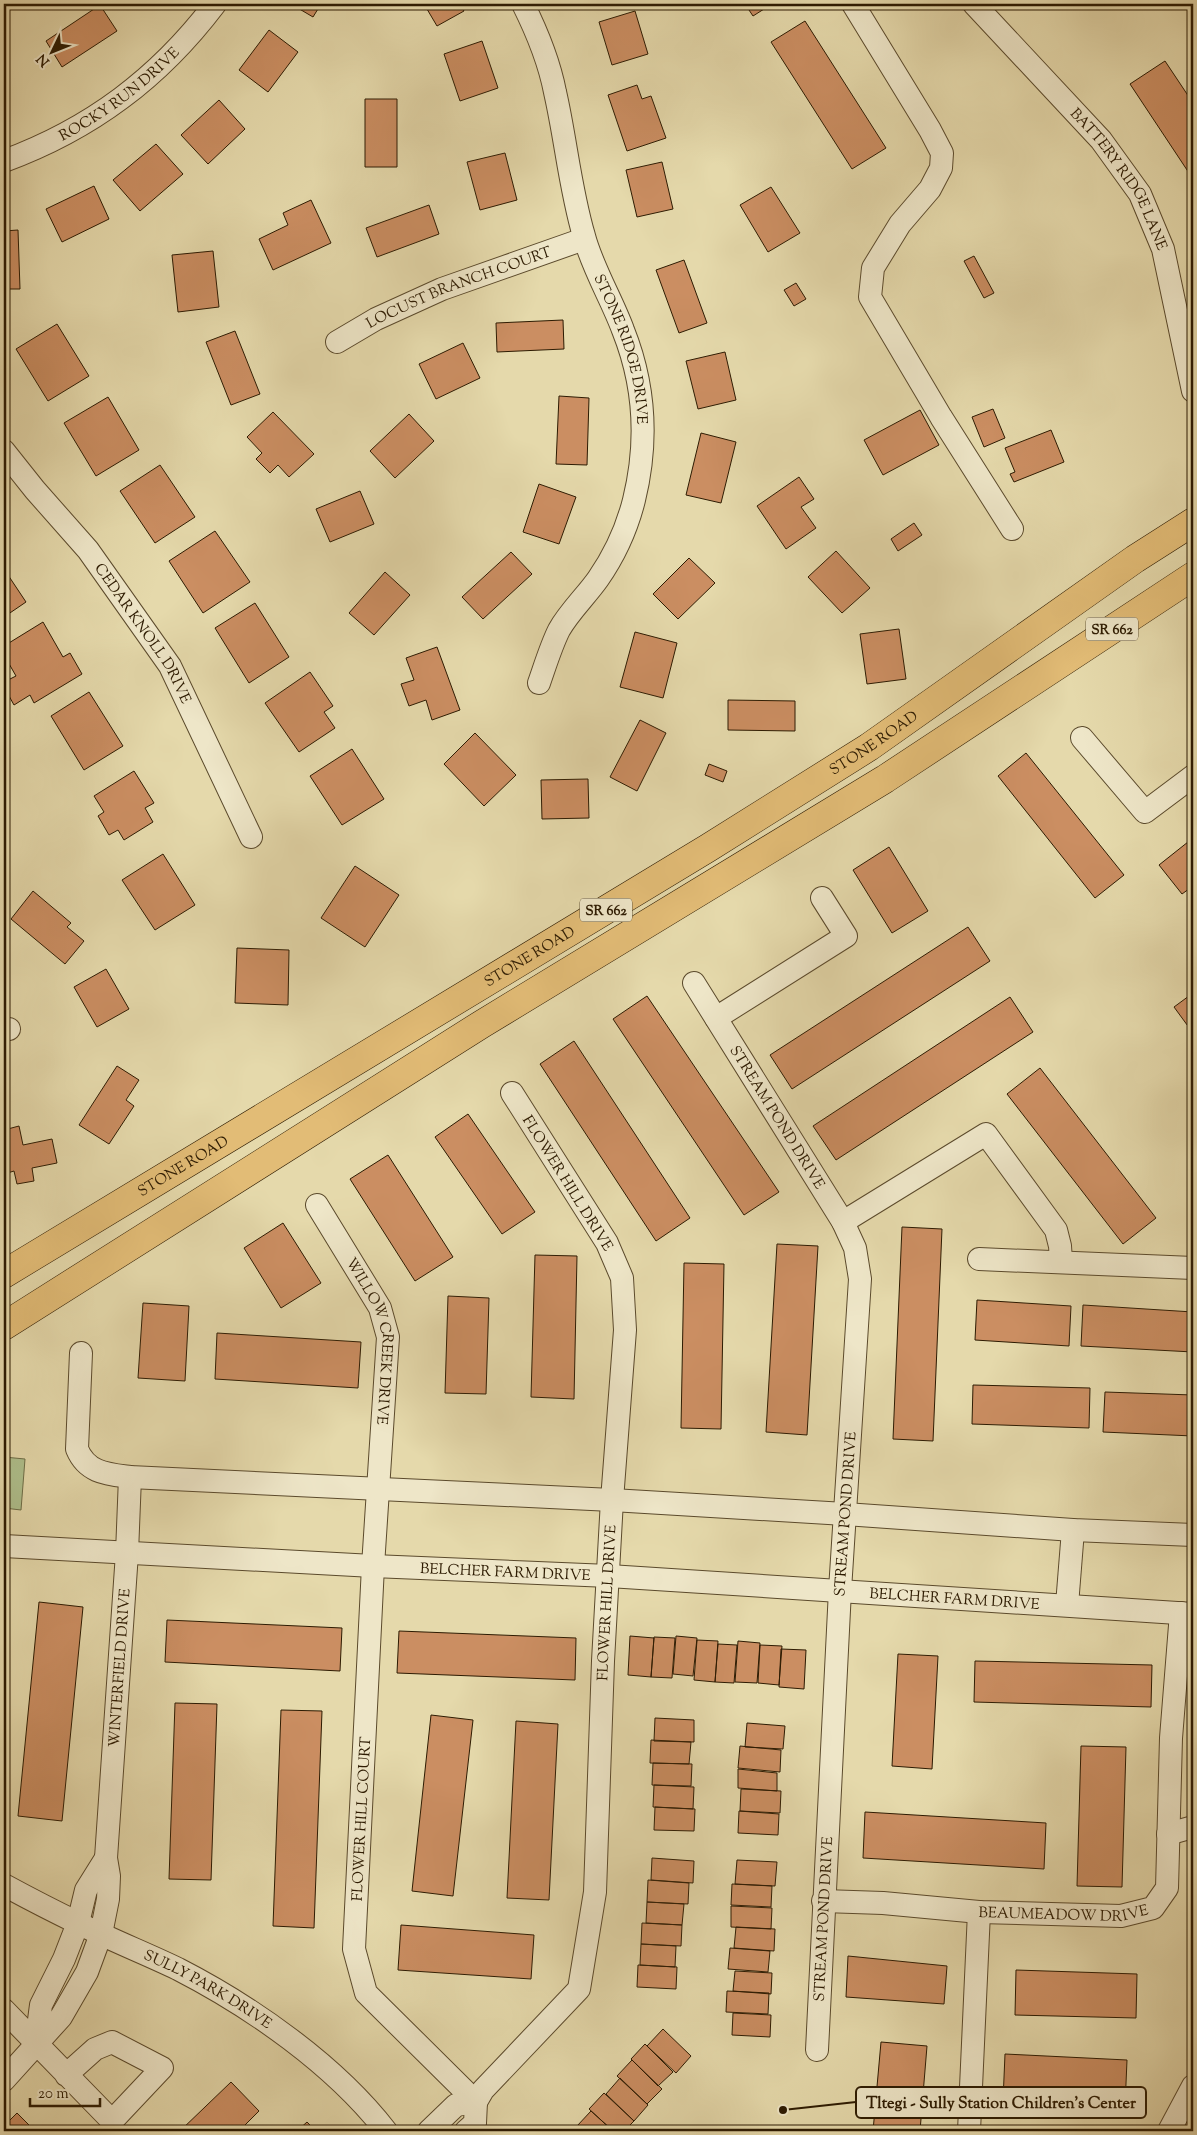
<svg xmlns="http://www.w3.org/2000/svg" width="1197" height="2135" font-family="'Sorts Mill Goudy',serif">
<rect width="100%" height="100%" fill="#e5d9ab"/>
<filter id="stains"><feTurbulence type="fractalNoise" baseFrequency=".004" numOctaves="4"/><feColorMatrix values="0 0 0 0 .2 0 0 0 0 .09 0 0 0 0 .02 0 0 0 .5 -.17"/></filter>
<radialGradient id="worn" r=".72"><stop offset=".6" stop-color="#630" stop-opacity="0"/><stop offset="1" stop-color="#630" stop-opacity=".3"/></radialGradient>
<!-- green -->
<path fill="#afc08d" stroke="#6e6e48" d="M4,1457L25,1459L21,1510L4,1508Z"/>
<!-- building -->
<path fill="#cb8e62" stroke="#2d1b02" d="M291,4H321L313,17Z
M424,4H460L464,11L437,26Z
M745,4H772L753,16Z
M100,5L117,31L62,67L46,41Z
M635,11L648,54L612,65L599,22Z
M805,21L886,148L852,169L771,42Z
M269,30L298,52L268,92L239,70Z
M482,41L498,88L460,101L444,54Z
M1165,61L1193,103V179L1130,84Z
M637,85L642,99L651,96L666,138L627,151L608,95Z
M365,99H397V167H365Z
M219,100L245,129L208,164L181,135Z
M156,144L183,174L140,211L113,180Z
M505,153L517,200L480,210L467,162Z
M662,162L673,209L637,217L626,170Z
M94,186L109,219L62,242L46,209Z
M771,187L800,233L768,252L740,205Z
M311,200L331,243L273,270L259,239L288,225L283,213Z
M429,205L439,234L377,257L366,228Z
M18,230L20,289H4V231Z
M213,251L219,307L178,312L172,255Z
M974,256L994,293L984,298L964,261Z
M684,260L707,323L679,333L656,270Z
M796,283L806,299L794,306L784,290Z
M563,320L564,349L497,352L496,323Z
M57,324L89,376L48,401L16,349Z
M235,331L260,394L231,405L206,342Z
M463,343L480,378L436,399L419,364Z
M725,352L736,400L698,409L686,361Z
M559,396L589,398L587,465L556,464Z
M108,397L139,450L96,476L64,423Z
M993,409L1005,438L984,447L972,417Z
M920,410L939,445L883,475L864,440Z
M273,412L314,454L289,477L278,465L270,473L256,459L262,453L247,437Z
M409,414L434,441L395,478L370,451Z
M1051,430L1064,462L1014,482L1010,474L1015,472L1005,448Z
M701,433L736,442L721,503L686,495Z
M160,465L195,517L155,543L120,491Z
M799,477L814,499L801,507L816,528L786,549L757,506Z
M539,484L576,497L559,544L523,532Z
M360,491L374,524L330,542L316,509Z
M914,523L922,535L898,551L891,539Z
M215,531L250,582L203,613L169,561Z
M836,551L870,588L842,613L808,577Z
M511,552L532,574L483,619L462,597Z
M689,558L715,583L678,619L653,594Z
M4,569L26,602L4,617Z
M385,572L410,595L374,635L349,613Z
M255,603L289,657L249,683L215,628Z
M43,622L63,657L70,653L82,674L34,703L30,695L14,705L4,687V682L16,676L4,655V646Z
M899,629L906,679L867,684L860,634Z
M635,632L677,643L663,698L620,687Z
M437,647L460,710L432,720L426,700L409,706L401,684L414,680L406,658Z
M310,672L333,706L324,712L335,728L299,752L265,703Z
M89,692L123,746L84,770L51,716Z
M728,700L795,701V731L728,730Z
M640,720L666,733L637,791L610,777Z
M475,733L516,775L484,806L444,764Z
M352,749L384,799L342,825L310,776Z
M1026,753L1124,875L1095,898L998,776Z
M709,764L727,771L723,782L705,775Z
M134,771L154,803L145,808L153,822L124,840L118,830L109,835L98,816L104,812L94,796Z
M588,779L589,818L542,819L541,780Z
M1193,838V886L1182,894L1159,865Z
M889,847L928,911L892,933L853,870Z
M163,854L195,905L155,930L122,880Z
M355,866L399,895L365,947L321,918Z
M33,891L71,923L67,927L84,941L65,964L11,919Z
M968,927L990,961L792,1089L770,1055Z
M237,948L289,950L288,1005L235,1003Z
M106,969L129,1009L97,1027L74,987Z
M1193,993V1033L1174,1007Z
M647,996L779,1192L744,1215L613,1019Z
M1010,997L1033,1032L836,1160L813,1126Z
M574,1041L690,1218L656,1241L540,1064Z
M117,1066L139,1080L126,1100L134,1106L109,1144L79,1125Z
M1040,1068L1156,1218L1123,1244L1007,1094Z
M468,1114L535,1212L502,1234L435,1137Z
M19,1126L23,1145L52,1139L57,1163L32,1168L34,1181L17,1184L14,1171L4,1174V1130Z
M388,1155L453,1257L415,1281L350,1179Z
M283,1223L321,1283L281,1308L244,1248Z
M902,1227L942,1229L933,1441L893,1439Z
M777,1244L818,1246L807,1435L766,1432Z
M535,1255L577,1256L574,1399L531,1397Z
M684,1263L724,1264L721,1429L681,1428Z
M448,1296L489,1298L486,1394L445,1393Z
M977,1300L1071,1306L1069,1346L975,1340Z
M143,1303L189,1306L185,1381L138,1378Z
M1083,1305L1193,1312V1352L1081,1346Z
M217,1333L361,1342L358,1388L215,1379Z
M973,1385L1090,1388L1089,1428L972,1424Z
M1105,1392L1193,1395V1436L1103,1432Z
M39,1602L83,1607L62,1821L18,1816Z
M167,1620L342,1628L340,1671L165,1662Z
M399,1631L576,1638L575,1680L397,1673Z
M630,1636L654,1638L651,1677L628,1675Z
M676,1636L697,1638L693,1676L673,1674Z
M654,1637L675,1638L672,1678L651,1677Z
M697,1640L718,1641L715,1682L694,1680Z
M738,1641L760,1643L757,1683L735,1682Z
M718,1644L737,1645L734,1683L715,1682Z
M760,1645L782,1646L779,1685L758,1683Z
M781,1649L806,1650L804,1689L779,1687Z
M898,1654L938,1656L932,1769L892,1766Z
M975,1661L1152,1665L1151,1707L974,1702Z
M175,1703L217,1704L211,1880L169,1879Z
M281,1710L322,1711L314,1928L273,1926Z
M431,1715L473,1720L453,1896L412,1891Z
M655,1718L694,1720V1742L654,1741Z
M516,1721L558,1724L549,1900L507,1898Z
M747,1723L785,1726L783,1749L745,1747Z
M651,1740L691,1742L689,1764L650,1763Z
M740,1746L781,1750L780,1772L738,1768Z
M1081,1746L1126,1747L1122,1887L1077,1886Z
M653,1763L692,1764L691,1786L652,1785Z
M738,1769L777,1773V1791L738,1788Z
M654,1785L694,1787L693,1809L653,1807Z
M741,1789L781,1791L780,1813L740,1811Z
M655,1807L695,1809L694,1831L654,1830Z
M739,1811L779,1814L778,1835L738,1833Z
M865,1812L1046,1823L1044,1869L863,1858Z
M652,1858L694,1861L693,1883L651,1880Z
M737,1860L777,1862L775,1886L735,1884Z
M648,1880L689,1883L688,1904L647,1902Z
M732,1884L772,1886L771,1907L731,1905Z
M647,1902L684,1904L682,1925L646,1923Z
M731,1906L772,1908L771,1929L731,1927Z
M642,1923L682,1925L681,1946L641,1944Z
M401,1925L534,1935L531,1979L398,1970Z
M736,1927L775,1929L774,1951L734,1948Z
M641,1944L676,1946L675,1967L640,1965Z
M730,1948L770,1951L768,1972L728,1969Z
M848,1956L947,1966L944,2004L846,1997Z
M638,1965L677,1967L676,1989L637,1987Z
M1016,1970L1137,1974L1136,2018L1015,2015Z
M735,1971L772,1973L771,1994L733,1991Z
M1192,1974H1193V2016H1189Z
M727,1991L769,1993L768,2014L726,2012Z
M733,2013L771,2015L770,2037L732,2035Z
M663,2029L691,2056L676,2073L647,2046Z
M881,2042L927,2046L920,2131H873Z
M645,2044L673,2072L658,2086L631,2059Z
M1005,2054L1127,2060L1125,2107L1003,2101Z
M632,2060L662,2089L647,2104L617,2076Z
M620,2078L648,2105L634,2121L606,2094Z
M231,2082L259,2111L239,2131H180Z
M604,2093L634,2121L624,2131H613L589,2109Z
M591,2111L613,2131H583L577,2126Z
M17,2113L35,2131H4V2126Z
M307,2122L316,2131H297Z"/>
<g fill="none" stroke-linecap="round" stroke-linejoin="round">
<!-- minor casing -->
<g stroke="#5b4a2c" stroke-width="24">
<g id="minor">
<path id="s1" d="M523,4C537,32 549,61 555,92C566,140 570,189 584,236C592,267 612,300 623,330C645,385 648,443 634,500C627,528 614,556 598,579C586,596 569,612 559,630C551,646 545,666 539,683"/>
<path d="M853,4L930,130L942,153L941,168L930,189L900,224L873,268L870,297L941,417L1012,529"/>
<path id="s2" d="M974,4L1101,140L1140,194L1163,249L1193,391"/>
<path id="s3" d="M4,161C91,129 159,78 215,4"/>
<path id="s4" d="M337,342L376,319L442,289L584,239"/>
<path id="s5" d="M4,451L35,490L88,550L170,666L251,837"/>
<path d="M1082,738L1145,812L1193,776"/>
<path id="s6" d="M694,983L843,1222L855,1248L860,1279L840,1590L817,2050"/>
<path d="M716,1018L846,936L822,898"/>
<path d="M4,1030L9,1029"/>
<path id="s7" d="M317,1205L380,1308L388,1337L373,1566L354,1949L366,1993L476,2102"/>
<path d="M843,1222L986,1134L1056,1230L1060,1246L1061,1261"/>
<path d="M979,1259L1193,1268"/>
<path d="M81,1353L77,1449C87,1473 107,1474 130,1477L612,1500L845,1514L1073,1530L1193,1535"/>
<path id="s8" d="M4,1546L373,1566L609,1576L1193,1614"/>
<path d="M1067,1605L1073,1530"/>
<path d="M1168,1834L1193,1827"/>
<path id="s9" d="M4,1885C28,1898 53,1911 78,1923C111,1940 145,1953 178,1969C252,2007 335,2065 386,2131"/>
<path id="s10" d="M823,1901L883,1903L979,1912L1121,1916L1153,1908L1167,1888L1171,1738L1181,1613"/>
<path d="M4,2010L112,2121L162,2068L112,2042L95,2049L66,2075"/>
<path d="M36,2043L41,2005L64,1959L78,1923L86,1890L106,1858"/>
<path id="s11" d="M4,2080L61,2017L87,1972L101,1934L108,1899L109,1876L106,1858L127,1553L130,1477"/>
<path d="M429,2131L456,2105L476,2102"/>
<path id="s12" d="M466,2131L475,2123L476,2102L483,2090L579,1989L595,1892L603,1661L612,1500L625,1330L622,1278L607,1243L512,1093"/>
<path d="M969,2131L979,1912"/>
<path d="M1169,2131L1193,2086"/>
</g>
</g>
<!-- major casing -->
<g stroke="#2d1b02" stroke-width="29">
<g id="major">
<path id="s13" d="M4,1274L708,848L869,747L1135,559L1193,522"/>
<path d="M4,1326L482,1024L885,779L1193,576"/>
</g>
</g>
<!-- minor -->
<use href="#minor" stroke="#eee6c8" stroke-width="22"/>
<!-- major -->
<use href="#major" stroke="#e2bc76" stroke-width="28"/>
</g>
<g text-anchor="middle" stroke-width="5" stroke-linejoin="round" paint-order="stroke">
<!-- shield labels -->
<g fill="#eee6c8" stroke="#67583d" stroke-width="1">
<rect x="1086" y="617.5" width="52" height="23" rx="4"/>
<rect x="580" y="898.5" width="52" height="23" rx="4"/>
</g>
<g font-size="14" font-weight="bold" fill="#2d1b02">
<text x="1112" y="634">SR 662</text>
<text x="606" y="915">SR 662</text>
</g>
<!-- street labels -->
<g font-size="15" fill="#2d1b02" stroke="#eee6c8">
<text dy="5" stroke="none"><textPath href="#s3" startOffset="134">ROCKY RUN DRIVE</textPath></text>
<text dy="5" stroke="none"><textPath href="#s2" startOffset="229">BATTERY RIDGE LANE</textPath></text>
<text dy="5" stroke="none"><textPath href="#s4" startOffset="134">LOCUST BRANCH COURT</textPath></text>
<text dy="5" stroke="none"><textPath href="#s1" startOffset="361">STONE RIDGE DRIVE</textPath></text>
<text dy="5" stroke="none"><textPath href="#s5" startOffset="230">CEDAR KNOLL DRIVE</textPath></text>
<text dy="5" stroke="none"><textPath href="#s13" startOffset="1019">STONE ROAD</textPath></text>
<text dy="5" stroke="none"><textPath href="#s13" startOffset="614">STONE ROAD</textPath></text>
<text dy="5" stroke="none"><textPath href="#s6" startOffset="158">STREAM POND DRIVE</textPath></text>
<text dy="5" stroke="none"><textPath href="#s13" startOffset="209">STONE ROAD</textPath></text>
<text transform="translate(568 1183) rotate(58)" y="5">FLOWER HILL DRIVE</text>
<text dy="5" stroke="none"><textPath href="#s7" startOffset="151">WILLOW CREEK DRIVE</textPath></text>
<text transform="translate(845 1514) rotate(-86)" y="5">STREAM POND DRIVE</text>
<text dy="5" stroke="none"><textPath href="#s8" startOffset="502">BELCHER FARM DRIVE</textPath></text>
<text dy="5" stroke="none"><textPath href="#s8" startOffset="952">BELCHER FARM DRIVE</textPath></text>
<text dy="5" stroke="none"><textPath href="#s12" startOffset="574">FLOWER HILL DRIVE</textPath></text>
<text dy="5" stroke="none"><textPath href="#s11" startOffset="445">WINTERFIELD DRIVE</textPath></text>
<text transform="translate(361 1819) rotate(-87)" y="5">FLOWER HILL COURT</text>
<text dy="5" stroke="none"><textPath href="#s10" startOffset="241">BEAUMEADOW DRIVE</textPath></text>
<text transform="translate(823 1919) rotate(-87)" y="5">STREAM POND DRIVE</text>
<text dy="5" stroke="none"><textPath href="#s9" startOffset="229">SULLY PARK DRIVE</textPath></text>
</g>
</g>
<!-- callouts -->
<path fill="none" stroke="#2d1b02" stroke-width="2" d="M783 2110L856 2102"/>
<circle fill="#2d1b02" stroke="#eee6c8" stroke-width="2" cx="783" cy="2110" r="5"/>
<rect fill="#eee6c8" stroke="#2d1b02" stroke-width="2" x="856" y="2087" width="290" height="31" rx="5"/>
<g font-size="16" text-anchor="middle" font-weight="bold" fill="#2d1b02">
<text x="1001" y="2108">Tltegi - Sully Station Children's Center</text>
</g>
<!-- margin -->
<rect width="1197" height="2135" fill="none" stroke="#e5d9ab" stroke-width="20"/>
<rect x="5" y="5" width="1187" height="2125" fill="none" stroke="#2d1b02" stroke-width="2.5"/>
<rect x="10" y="10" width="1177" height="2115" fill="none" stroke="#2d1b02"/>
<!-- north arrow -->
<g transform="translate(52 52) rotate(227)" stroke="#eee6c8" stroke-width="4" paint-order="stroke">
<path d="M0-4L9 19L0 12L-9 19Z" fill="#2d1b02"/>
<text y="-8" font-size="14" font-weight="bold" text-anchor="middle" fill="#2d1b02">N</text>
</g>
<!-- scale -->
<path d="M30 2098v8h70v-8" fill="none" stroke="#2d1b02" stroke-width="2.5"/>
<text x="38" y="2098" font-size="15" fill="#2d1b02" stroke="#eee6c8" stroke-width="4" paint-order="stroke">20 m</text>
<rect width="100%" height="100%" filter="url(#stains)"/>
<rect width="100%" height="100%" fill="url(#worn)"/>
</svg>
